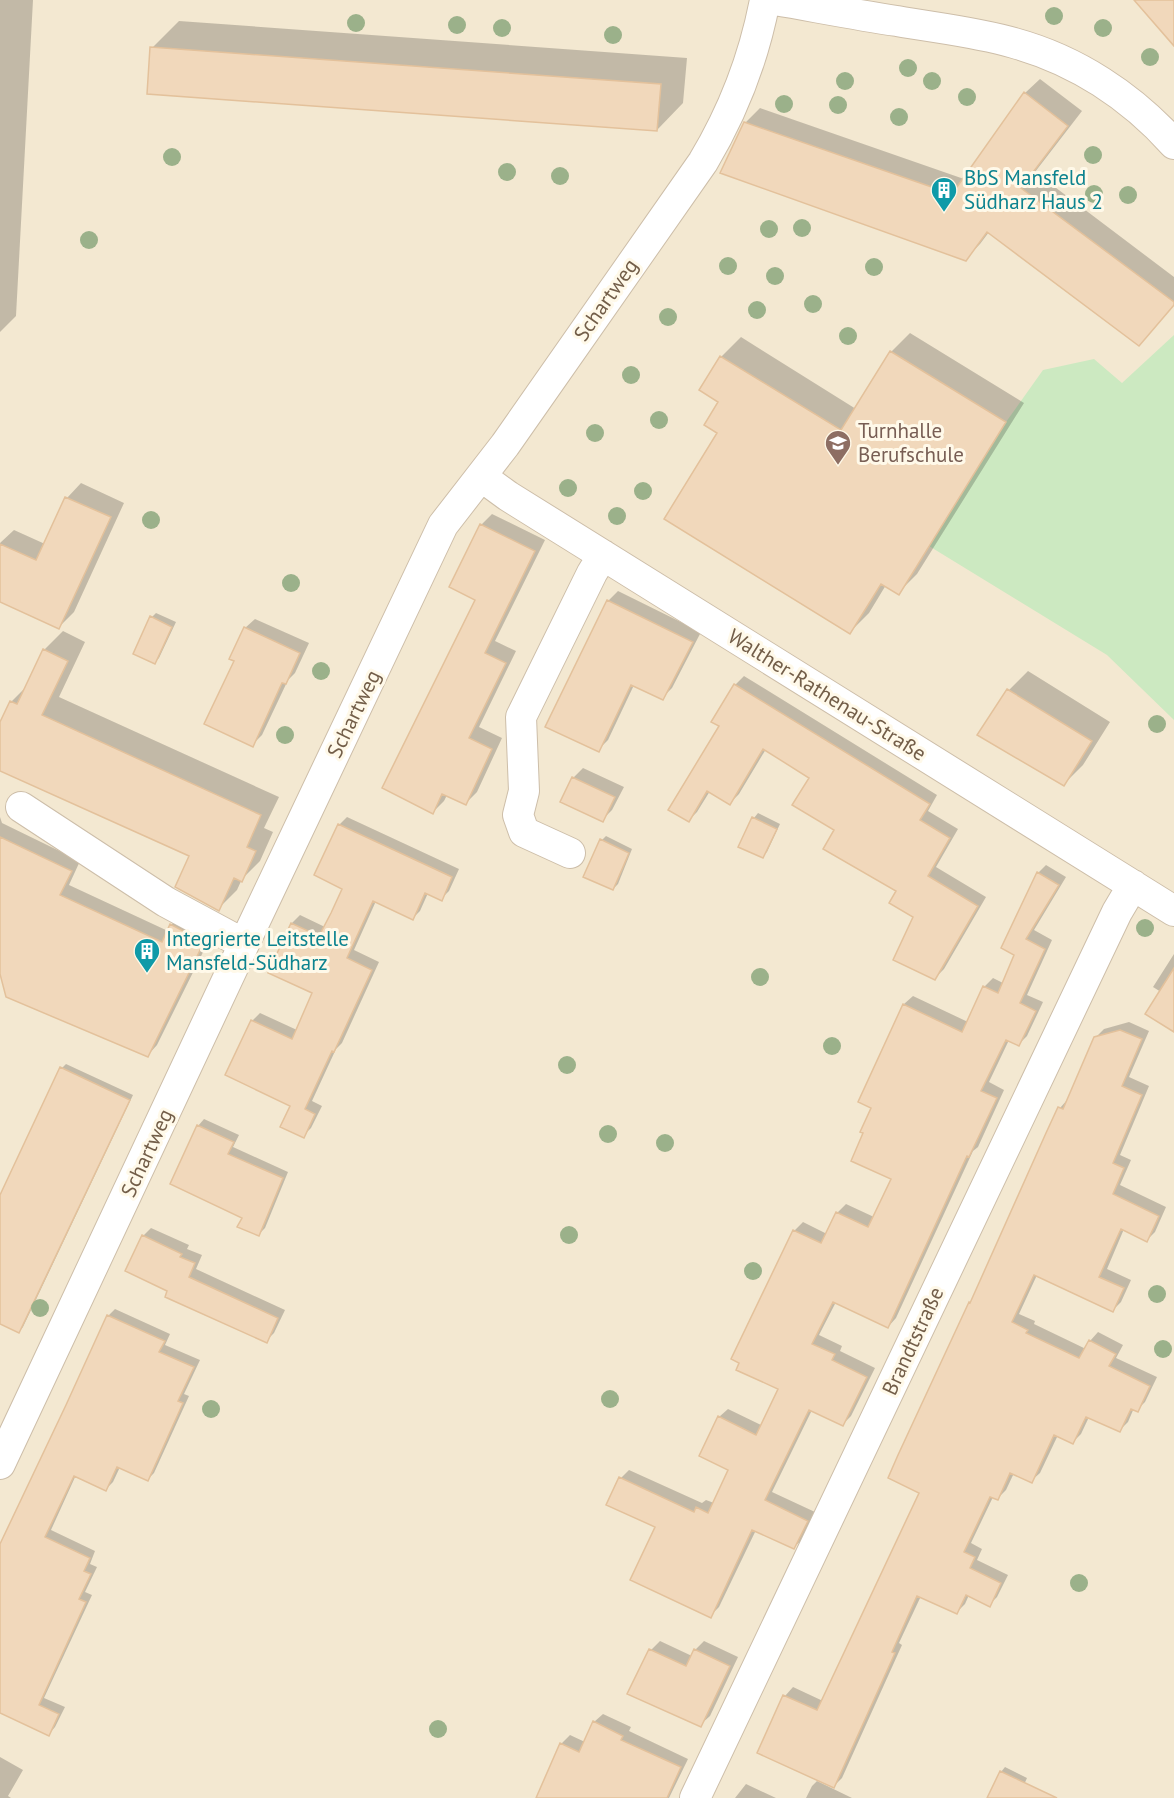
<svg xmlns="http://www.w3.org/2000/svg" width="1174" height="1798" font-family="'PT Sans',sans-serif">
<rect width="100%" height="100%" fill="#fcf5e3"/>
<!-- residential -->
<path fill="#f3e8d1" d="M0,0H1174V1798H0Z"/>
<!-- green -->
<path fill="#cce9c1" d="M1174,335V720L1107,655L929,546L1006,422L1043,370L1094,359L1122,383Z"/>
<!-- shadow -->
<path fill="#0003" d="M0,0H33L16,316L0,332Z
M179,21L687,58L683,103L657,130L152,48Z
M1040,79L1082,111L1035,172L1174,277V305L1139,344L989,232L980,244L965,259L745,123L760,108L964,179L1025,93Z
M910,333L1024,403L917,574L898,593L886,585L869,613L850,632L719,432L720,402L701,390L722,356L741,337L856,409L891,352Z
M81,483L124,503L74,612L59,627L0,600V543L14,530L45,544L67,498Z
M492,514L545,540L495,641L516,651L479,727L502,738L477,792L466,803L447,795L444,801L433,812L477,599L481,525Z
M618,591L701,632L672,688L662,698L634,685L608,740L598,750L608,601Z
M156,613L176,622L159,658L155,662L152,617Z
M255,619L309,643L295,673L288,680L262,735L252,745L236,661L245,628Z
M63,631L85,642L59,697L279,797L264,828L273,832L260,861L242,879L237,890L218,909L191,855L0,769V725L11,702L27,686L44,650Z
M1028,671L1110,722L1083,765L1064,784L980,734L1009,690Z
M744,676L937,795L928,811L958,829L936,867L986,897L944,969L935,978L915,916L898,891L836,830L811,777L766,749L739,794L730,803L710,791L697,812L688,821L735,685Z
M583,768L624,787L612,810L602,820L573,778Z
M758,813L780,824L767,852L762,856L754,818Z
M0,817L2,823L80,861L69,885L168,931L171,925L181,915L213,932L157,1045L148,1055L0,968Z
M347,817L459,869L449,891L441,899L428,893L420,911L412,919L376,901L354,950L379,962L342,1043L336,1049L312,1101L322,1106L311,1128L303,1136L292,1105L252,1021L260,1013L297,1030L314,993L270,972L292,923L300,915L325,927L344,888L316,875L339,825Z
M606,836L632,849L618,884L613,889L602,840Z
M1046,865L1066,877L1034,930L1052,940L1027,995L1043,1002L1027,1036L1019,1044L1009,1040L989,1082L1004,1090L978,1147L973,1151L896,1318L888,1327L836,1302L819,1335L842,1346L840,1351L875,1368L851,1416L842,1425L812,1410L772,1492L815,1512L803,1539L794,1547L756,1530L719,1607L710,1616L657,1526L621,1478L629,1470L702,1503L706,1500L714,1503L730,1469L719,1417L728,1409L761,1425L780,1388L794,1231L803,1222L827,1234L837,1213L846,1204L874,1217L893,1178L873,1108L860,1101L904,1004L913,996L968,1022L984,987L993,978L1003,983L1016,955L1038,873Z
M1174,954V1030L1161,992L1153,987Z
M1129,1022L1149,1031L1129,1077L1149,1086L1120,1155L1131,1160L1120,1185L1166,1207L1155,1232L1147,1240L1124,1229L1107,1269L1131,1280L1121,1302L1113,1310L1037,1275L1019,1314L1035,1321L1034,1324L1086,1349L1090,1341L1098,1332L1123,1345L1116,1358L1157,1377L1145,1402L1137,1410L1134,1408L1128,1422L1120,1430L1089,1417L1081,1434L1073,1442L1058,1435L1040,1473L1031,1481L1014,1473L1006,1490L997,1499L993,1497L971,1543L982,1549L977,1560L1008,1575L997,1597L989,1605L969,1595L965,1604L957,1612L921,1596L899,1643L902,1645L842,1778L834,1786L759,1752L785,1696L793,1687L823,1701L921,1492L899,1456L970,1303L974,1299L1048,1133L1060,1108L1068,1099L1095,1038L1104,1029Z
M66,1064L133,1095L23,1327L19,1332L0,1323V1199L62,1068Z
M204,1119L239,1135L233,1147L288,1172L265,1228L258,1235L244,1217L198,1126Z
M151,1228L189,1245L187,1249L202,1255L196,1269L285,1310L274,1333L266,1341L169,1291L143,1236Z
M115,1309L170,1334L165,1345L200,1360L184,1394L189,1396L154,1473L148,1479L120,1467L113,1482L106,1489L76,1475L51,1530L95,1551L90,1564L97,1567L85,1592L92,1595L44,1698L65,1707L55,1727L49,1734L0,1712V1548L108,1316Z
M660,1641L692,1656L695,1650L704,1641L738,1657L710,1716L700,1725L651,1650Z
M603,1714L631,1727L629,1731L688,1759L669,1798H549L561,1744L570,1735L585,1742L594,1722Z
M0,1757L23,1770L8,1796L11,1798H0Z
M1005,1767L1027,1778L1018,1798H996L1001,1772Z
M817,1781L852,1798H806L812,1786Z
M746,1784L776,1798H735Z"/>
<!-- building -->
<path fill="#f1d8bb" stroke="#e3c19b" stroke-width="1.5" d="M1134,0H1174V46Z
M150,47L661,84L657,131L147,94Z
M1024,92L1068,126L1021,188L1174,302V305L1139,346L987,232L966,261L720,173L744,122L952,194Z
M890,351L1006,422L899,595L881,584L850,634L664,519L717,433L704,425L718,402L699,390L720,356L841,430Z
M65,497L111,517L59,629L0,602V544L36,560Z
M480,524L535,551L485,653L506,663L469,738L492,749L466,805L442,794L433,814L382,788L475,600L449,587Z
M607,600L693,642L663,700L631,685L599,752L545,727Z
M150,616L172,627L155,664L133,654Z
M244,627L300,653L286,684L282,683L253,747L204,724L234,661L229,659Z
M43,649L68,661L42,715L261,815L247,847L256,851L242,882L234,878L219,911L175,887L189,856L0,771V722L10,701L17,704Z
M734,684L930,804L920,820L950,838L928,876L978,906L935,980L893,960L913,917L889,903L896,891L823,849L834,830L792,805L809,778L763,749L730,805L707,791L689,822L668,810L719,726L711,722Z
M1007,689L1092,741L1064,786L977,735Z
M572,777L615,797L603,822L560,802Z
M752,817L777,829L763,858L738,847Z
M338,824L452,877L442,901L425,893L413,920L373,901L347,958L372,970L334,1052L332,1051L305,1109L315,1114L304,1138L280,1127L290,1106L225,1075L251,1020L292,1039L312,993L268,973L291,923L319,936L331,913L342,889L314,875Z
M0,837L72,871L60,895L162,942L170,924L204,942L148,1057L6,997L0,974Z
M600,839L629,853L613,890L583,877Z
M1037,872L1059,885L1026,939L1045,949L1020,1003L1036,1011L1019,1046L1006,1040L981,1091L997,1098L969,1157L967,1156L888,1328L833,1302L812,1344L835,1354L832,1360L867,1377L843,1426L809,1410L765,1500L808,1521L794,1549L752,1530L711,1618L630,1580L655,1527L606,1505L619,1477L694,1512L696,1507L708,1513L728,1470L699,1456L718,1416L756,1435L778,1389L736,1370L739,1363L731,1359L793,1230L821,1243L836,1212L868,1227L891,1179L851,1161L863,1133L860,1132L871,1108L858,1102L903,1004L962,1032L983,986L998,993L1014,955L1001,948Z
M1174,968V1032L1145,1014Z
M1120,1030L1142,1039L1122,1086L1142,1095L1113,1163L1124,1168L1113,1194L1159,1216L1147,1242L1121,1229L1099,1277L1124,1288L1113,1312L1034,1275L1012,1322L1028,1330L1026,1333L1079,1358L1089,1340L1116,1354L1109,1366L1150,1386L1138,1412L1131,1409L1120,1432L1086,1417L1073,1444L1054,1435L1032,1483L1010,1473L998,1500L990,1497L964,1552L975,1557L970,1568L1001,1583L990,1607L966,1595L957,1614L917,1596L892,1652L895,1653L834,1788L757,1753L783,1695L817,1710L919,1493L888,1478L898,1455L969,1302L970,1303L1046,1133L1058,1107L1063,1109L1094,1037Z
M60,1067L130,1100L19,1333L0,1324V1195Z
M197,1125L234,1142L228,1154L283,1178L259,1236L237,1227L242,1218L170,1184Z
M142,1235L182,1254L180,1257L195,1263L189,1277L278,1318L267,1343L165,1297L167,1291L125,1271Z
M107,1315L165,1341L159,1352L194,1367L178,1401L183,1403L148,1481L117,1467L106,1491L74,1476L45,1537L90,1558L84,1571L91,1574L79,1599L86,1602L39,1705L59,1714L49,1736L0,1713V1544L66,1405Z
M649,1649L686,1666L694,1649L730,1666L701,1727L627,1694Z
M593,1721L623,1736L621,1740L681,1767L667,1798H536L560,1743L579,1752Z
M1000,1771L1057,1798H987Z"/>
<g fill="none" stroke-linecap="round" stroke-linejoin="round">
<!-- minor casing -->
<g stroke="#cdbea9" stroke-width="32">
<path id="minor" d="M775,0C816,7 856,15 897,21C936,28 976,32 1014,43C1076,60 1131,96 1174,144
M482,477L508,496L1174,911
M21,807L166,902L244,944
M570,853L524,832L518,815L524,791L521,717L592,573L603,555
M0,1464L244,944L443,525L505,445L703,162C733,112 754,58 765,0
M695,1798L1117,912L1133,885"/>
</g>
<!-- minor -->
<use href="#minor" stroke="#fff" stroke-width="30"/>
</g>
<!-- trees -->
<g fill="#9bb18a">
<circle cx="1054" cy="16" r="9"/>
<circle cx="356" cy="23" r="9"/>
<circle cx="457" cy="25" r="9"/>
<circle cx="502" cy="28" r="9"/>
<circle cx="1103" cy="28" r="9"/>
<circle cx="613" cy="35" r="9"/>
<circle cx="1150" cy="57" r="9"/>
<circle cx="908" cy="68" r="9"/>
<circle cx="845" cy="81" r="9"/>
<circle cx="932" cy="81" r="9"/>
<circle cx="967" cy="97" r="9"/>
<circle cx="784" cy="104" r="9"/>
<circle cx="838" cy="105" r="9"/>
<circle cx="899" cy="117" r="9"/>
<circle cx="1093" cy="155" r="9"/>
<circle cx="172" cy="157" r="9"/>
<circle cx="507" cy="172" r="9"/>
<circle cx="560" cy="176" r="9"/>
<circle cx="1094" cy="194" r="9"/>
<circle cx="1128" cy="195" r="9"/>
<circle cx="802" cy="228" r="9"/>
<circle cx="769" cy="229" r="9"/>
<circle cx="89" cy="240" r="9"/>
<circle cx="728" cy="266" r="9"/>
<circle cx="874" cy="267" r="9"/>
<circle cx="775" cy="276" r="9"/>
<circle cx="813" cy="304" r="9"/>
<circle cx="757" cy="310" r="9"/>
<circle cx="668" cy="317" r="9"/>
<circle cx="848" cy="336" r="9"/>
<circle cx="631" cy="375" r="9"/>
<circle cx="659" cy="420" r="9"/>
<circle cx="595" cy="433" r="9"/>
<circle cx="568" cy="488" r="9"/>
<circle cx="643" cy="491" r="9"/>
<circle cx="617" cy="516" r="9"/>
<circle cx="151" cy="520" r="9"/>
<circle cx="291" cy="583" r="9"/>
<circle cx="321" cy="671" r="9"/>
<circle cx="1157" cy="724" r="9"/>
<circle cx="285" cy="735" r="9"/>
<circle cx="1145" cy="928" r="9"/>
<circle cx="760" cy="977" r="9"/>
<circle cx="832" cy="1046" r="9"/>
<circle cx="567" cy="1065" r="9"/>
<circle cx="608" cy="1134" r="9"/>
<circle cx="665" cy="1143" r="9"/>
<circle cx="569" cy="1235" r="9"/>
<circle cx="753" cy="1271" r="9"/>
<circle cx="1157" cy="1294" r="9"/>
<circle cx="40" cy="1308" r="9"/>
<circle cx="1163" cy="1349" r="9"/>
<circle cx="610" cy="1399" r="9"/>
<circle cx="211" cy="1409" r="9"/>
<circle cx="1079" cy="1583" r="9"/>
<circle cx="438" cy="1729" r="9"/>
</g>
<!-- icons -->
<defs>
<g id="building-pin" transform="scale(1.35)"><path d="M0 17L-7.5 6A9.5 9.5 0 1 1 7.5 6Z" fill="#0f9aa8" stroke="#fff9e9"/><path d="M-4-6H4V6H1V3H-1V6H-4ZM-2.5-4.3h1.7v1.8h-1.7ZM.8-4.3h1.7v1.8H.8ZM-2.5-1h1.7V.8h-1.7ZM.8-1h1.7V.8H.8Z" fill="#fff"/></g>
<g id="school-pin" transform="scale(1.35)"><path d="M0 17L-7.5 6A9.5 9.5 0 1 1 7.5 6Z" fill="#8d6e63" stroke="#fff9e9"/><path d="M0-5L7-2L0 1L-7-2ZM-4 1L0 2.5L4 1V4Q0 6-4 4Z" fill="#fff"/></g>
</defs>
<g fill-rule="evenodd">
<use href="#building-pin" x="944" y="190"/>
<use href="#school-pin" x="838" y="443"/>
<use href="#building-pin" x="147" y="951"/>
</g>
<g text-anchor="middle" stroke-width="6" stroke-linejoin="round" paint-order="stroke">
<!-- culture labels -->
<g font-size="21" fill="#0d838f" stroke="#fff9e9" text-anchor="start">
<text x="964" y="185">BbS Mansfeld<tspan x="964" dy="24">Südharz Haus 2</tspan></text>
<text x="166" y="946">Integrierte Leitstelle<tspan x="166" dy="24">Mansfeld-Südharz</tspan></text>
</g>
<!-- street labels -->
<g font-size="21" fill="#735e49" stroke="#fff9e9">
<text transform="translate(606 300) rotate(-55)" y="7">Schartweg</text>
<text transform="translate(827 695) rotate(32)" y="7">Walther-Rathenau-Straße</text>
<text transform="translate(354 714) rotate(-64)" y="7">Schartweg</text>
<text transform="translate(147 1153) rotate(-65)" y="7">Schartweg</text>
<text transform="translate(913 1341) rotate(-65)" y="7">Brandtstraße</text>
</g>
<!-- education labels -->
<g font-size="21" fill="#785e54" stroke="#fff9e9" text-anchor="start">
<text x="858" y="438">Turnhalle<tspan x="858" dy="24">Berufschule</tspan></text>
</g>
</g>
</svg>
